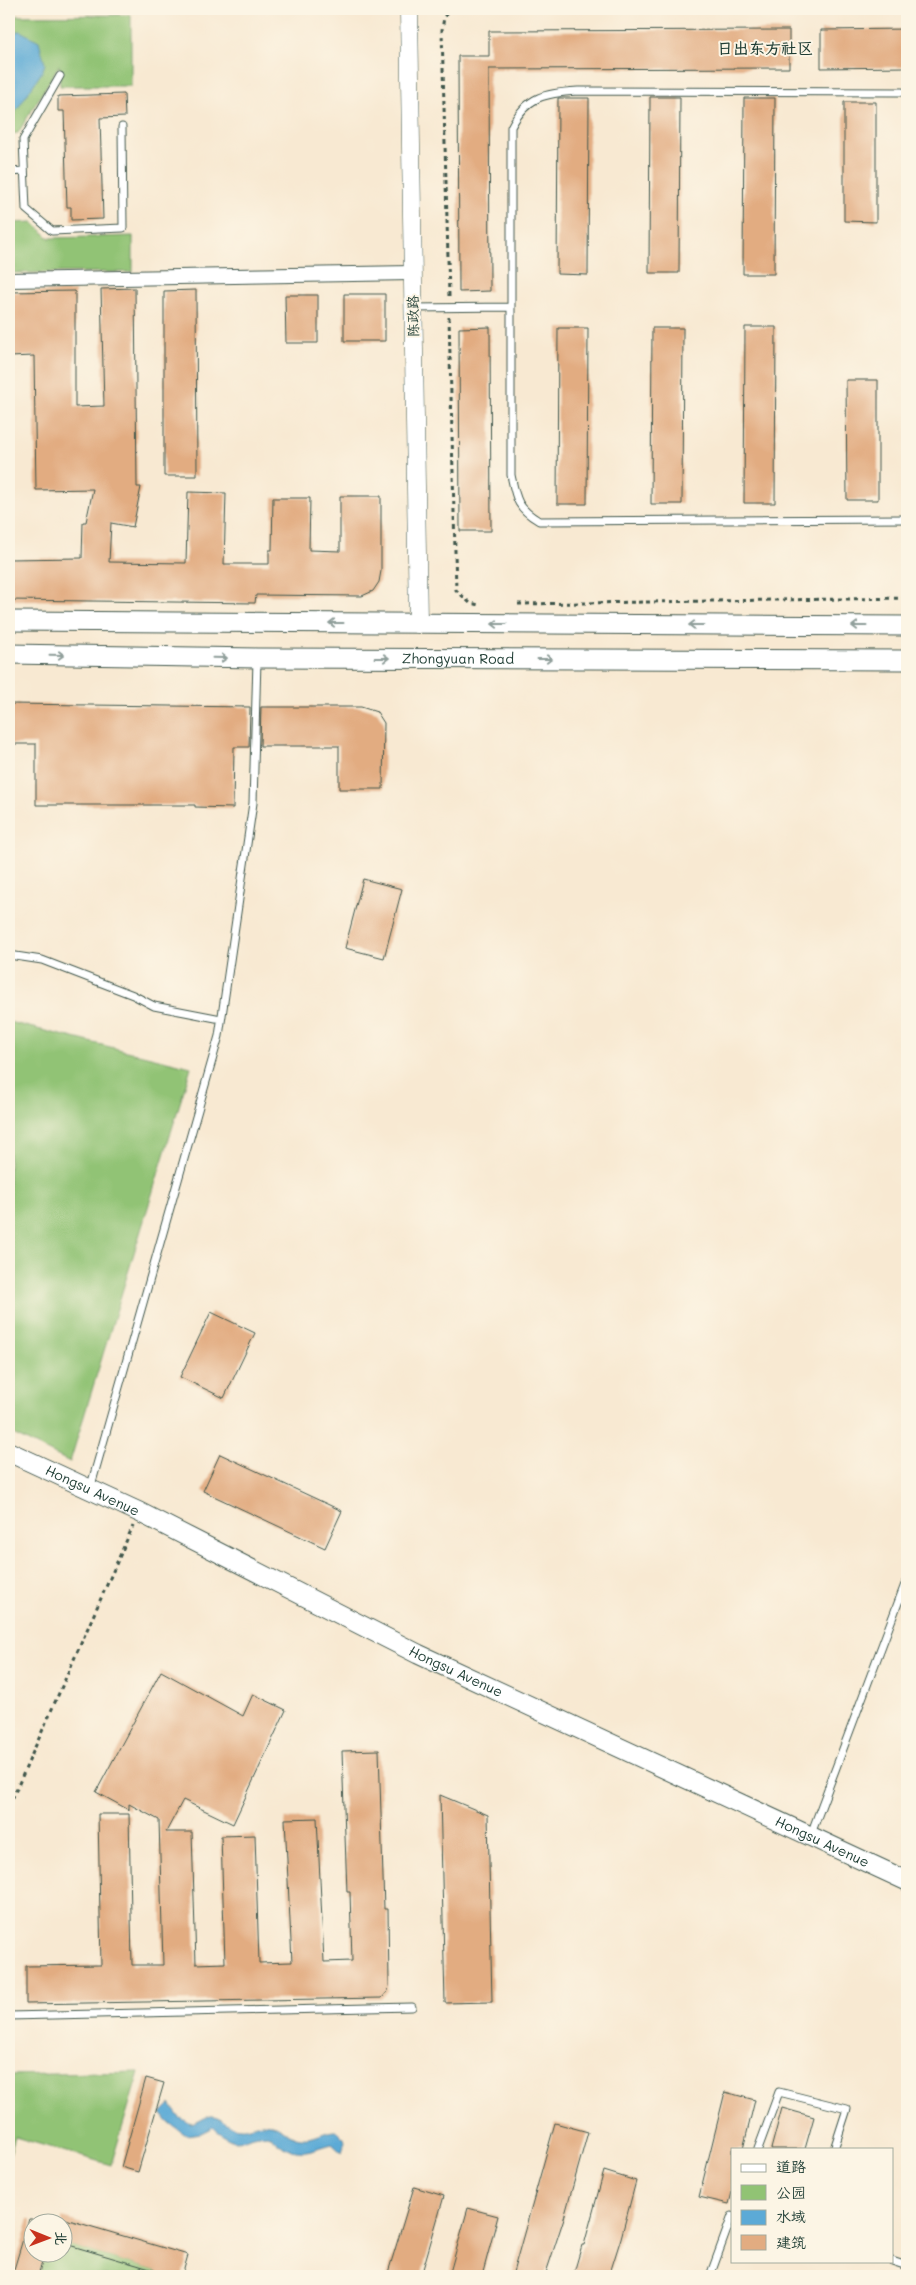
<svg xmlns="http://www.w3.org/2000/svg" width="916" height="2285" font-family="Mali,'LXGW WenKai TC',sans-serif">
<rect width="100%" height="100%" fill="#fcf5e5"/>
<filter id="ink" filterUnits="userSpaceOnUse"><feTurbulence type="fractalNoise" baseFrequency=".02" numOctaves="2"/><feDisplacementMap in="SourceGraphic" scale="10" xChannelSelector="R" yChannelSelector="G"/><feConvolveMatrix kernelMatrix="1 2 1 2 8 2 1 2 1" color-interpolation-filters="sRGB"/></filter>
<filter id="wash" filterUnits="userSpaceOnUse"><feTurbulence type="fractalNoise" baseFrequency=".0096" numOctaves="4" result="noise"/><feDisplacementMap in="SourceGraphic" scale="20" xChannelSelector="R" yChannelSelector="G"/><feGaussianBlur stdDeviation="1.12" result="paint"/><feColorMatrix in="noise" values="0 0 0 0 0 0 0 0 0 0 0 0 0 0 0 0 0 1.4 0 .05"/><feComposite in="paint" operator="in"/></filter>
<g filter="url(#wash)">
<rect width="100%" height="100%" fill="#f8e9d2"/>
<!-- green -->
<path fill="#91c374" stroke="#588054" d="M131,15V86H60L59,65L18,133L9,134V16Z
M33,222L49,238L133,236V272L9,273V223Z
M9,1022L191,1067L70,1462L9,1432Z
M139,2072L111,2165L15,2137L9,2157V2075Z
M63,2243L157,2271L155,2276H38L45,2253L62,2252Z"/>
<!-- water -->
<path fill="#5caad6" stroke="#3e7485" d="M20,31L39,41L45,64L42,72L12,117L9,118V32Z
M170,2104L179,2117L191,2124C198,2123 205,2116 212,2116C223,2116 228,2128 240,2128C250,2129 259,2122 270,2124C281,2126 289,2137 301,2138C315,2140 324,2130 337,2131L344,2138L345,2142L342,2153L332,2144C310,2150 300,2157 279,2144C275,2141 272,2136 267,2134C236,2136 241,2152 213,2127L201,2133L186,2135L168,2122L161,2113Z"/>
<g id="blocks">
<!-- building -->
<path fill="#e2ac81" d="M907,29V67L821,68V30Z
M789,30V68L489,69L490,291L459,292L458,56H489V31Z
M124,94L125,117L100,118L103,219L71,220V207H67L64,111H58V96Z
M650,97H680L679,273H649Z
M558,98H589L588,275L557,274Z
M744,98H775L774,274H743Z
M844,102H876V222L844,221Z
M135,288L137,487H141L133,527L111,523L109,562L186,563L188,492L226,493L224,564H269V550H272L273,498H310L309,550L340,551V496H381V571L379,582L373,591L362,596L256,595L255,603L9,600V559L82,558L83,522H86L93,489L36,490L34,356L9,357V292L75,291V407L104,406L101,289Z
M196,290L197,476H164V291Z
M344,294H385V341H344Z
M285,295H318V343H286Z
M490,327L491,531H460L459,328Z
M745,327H776L775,503H744Z
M558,328H588L587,504H557Z
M652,328H683L682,504H651Z
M846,380H878V500H847Z
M9,704L250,707L249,747H234L233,808L195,807V805H36V744H9Z
M261,707H361L377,712L384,723L383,789H339V746H260Z
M363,879L402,889L384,958L345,948Z
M211,1312L255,1333L224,1398L180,1377Z
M220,1454L342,1511L325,1548L203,1491Z
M161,1671L243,1716L253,1694L286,1710L233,1824L183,1800L166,1832H192L196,1964L225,1963L221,1836L255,1835L259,1963L292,1962L285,1819L317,1818L324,1962L352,1961L350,1892H347L342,1751L379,1750L384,1909H388L389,1985L388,1991L382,1998L26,2004V1966L101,1965L98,1814H129L132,1965H163L159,1820L129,1804V1810L96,1792Z
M440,1795L488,1815L492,2002L445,2003Z
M146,2078L164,2083L138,2172L121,2167Z
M725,2092L755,2100L743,2149H732V2192L729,2204L699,2197Z
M782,2108L814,2117L805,2149H771Z
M555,2123L588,2132L564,2218L545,2276H512Z
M604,2171L636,2181L621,2238L609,2276H573L582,2245H584Z
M414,2187L444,2196L421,2276H387Z
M468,2208L498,2216L482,2276H449Z
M62,2218L188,2255L182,2276H155L157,2271L62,2243Z
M29,2219H32V2252H45L38,2276H12Z"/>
</g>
</g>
<g filter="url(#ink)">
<use href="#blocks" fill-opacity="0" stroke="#40574c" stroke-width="1"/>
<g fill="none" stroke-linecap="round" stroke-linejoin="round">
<!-- service casing -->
<g stroke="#40574c" stroke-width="9">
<path id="service" d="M60,76L23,140L26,209L52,231L123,228L122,127
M907,95L902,92L578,91C545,93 527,96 511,127V475C516,499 517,508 539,521L907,519
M9,172L24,171
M413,308L510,307
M9,955L42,960L133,995L154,1006L221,1019
M90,1489L219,1036L253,803L257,660
M811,1834L907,1579
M9,2016L412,2007
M758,2149L779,2092L847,2109L834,2149
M892,2261L907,2266
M710,2276L732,2216"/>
</g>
<!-- minor casing -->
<g stroke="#40574c" stroke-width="16">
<path id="minor" d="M9,280L413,273"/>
</g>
<!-- tertiary casing -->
<g stroke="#40574c" stroke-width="19">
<path id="tertiary" d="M409,9L418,624"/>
</g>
<!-- secondary casing -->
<g stroke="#40574c" stroke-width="21">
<g id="secondary">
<path d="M9,621L907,626"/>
<path id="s1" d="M9,654L257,658L907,660"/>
<path id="s2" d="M9,1452L139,1512L418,1654L907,1881"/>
</g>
</g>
<!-- path -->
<path stroke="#40574c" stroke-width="3" stroke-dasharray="4 4" stroke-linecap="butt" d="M449,296L442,30L444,17L450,9
M449,317L456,590L470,603L479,605
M518,604L907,598
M9,1806L133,1526"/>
<!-- service -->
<use href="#service" stroke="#fff" stroke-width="7"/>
<!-- minor -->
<use href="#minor" stroke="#fff" stroke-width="14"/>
<!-- tertiary -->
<use href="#tertiary" stroke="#fff" stroke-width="18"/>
<!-- secondary -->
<use href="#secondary" stroke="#fff" stroke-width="19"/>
</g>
<!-- one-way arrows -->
<defs><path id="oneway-shaft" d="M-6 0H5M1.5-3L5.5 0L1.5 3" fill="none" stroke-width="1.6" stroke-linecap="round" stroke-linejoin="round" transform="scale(1.25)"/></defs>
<g stroke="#8f9e9a">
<use href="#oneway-shaft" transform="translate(336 623) rotate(-180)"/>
<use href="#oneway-shaft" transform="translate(499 624) rotate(-180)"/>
<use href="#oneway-shaft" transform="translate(696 625) rotate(-180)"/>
<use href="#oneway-shaft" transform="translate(859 626) rotate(-180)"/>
<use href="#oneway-shaft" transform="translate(57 655) rotate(1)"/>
<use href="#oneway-shaft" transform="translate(220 658) rotate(1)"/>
<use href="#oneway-shaft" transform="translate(382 658)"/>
<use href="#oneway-shaft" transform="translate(545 659)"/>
</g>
</g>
<g text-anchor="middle" stroke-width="4" stroke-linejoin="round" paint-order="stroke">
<!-- street labels -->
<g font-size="14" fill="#1f3d34" stroke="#fcf5e5">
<text transform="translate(413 316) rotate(-91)" y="5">陈政路</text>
<text dy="5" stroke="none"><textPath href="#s1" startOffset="449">Zhongyuan Road</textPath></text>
<text dy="5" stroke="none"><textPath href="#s2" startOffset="92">Hongsu Avenue</textPath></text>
<text dy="5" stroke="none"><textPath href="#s2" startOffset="498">Hongsu Avenue</textPath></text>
<text dy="5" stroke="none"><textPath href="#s2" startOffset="902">Hongsu Avenue</textPath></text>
</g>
<!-- quarter labels -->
<g font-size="16" font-weight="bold" fill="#1f3d34" stroke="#fcf5e5">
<text x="765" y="54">日出东方社区</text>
</g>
</g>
<!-- margin -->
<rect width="916" height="2285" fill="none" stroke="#fcf5e5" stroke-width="30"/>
<!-- legend -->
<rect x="731" y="2148" width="162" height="115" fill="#fcf5e5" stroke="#a4ab9e"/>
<rect x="741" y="2164" width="25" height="8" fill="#ffffff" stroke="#a4ab9e"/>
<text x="776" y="2172" font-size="15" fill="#1f3d34">道路</text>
<rect x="741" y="2185" width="25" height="15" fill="#91c374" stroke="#a4ab9e"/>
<text x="776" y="2198" font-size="15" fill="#1f3d34">公园</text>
<rect x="741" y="2210" width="25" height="15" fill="#5caad6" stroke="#a4ab9e"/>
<text x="776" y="2222" font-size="15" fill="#1f3d34">水域</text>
<rect x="741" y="2235" width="25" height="15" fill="#e2ac81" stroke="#a4ab9e"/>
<text x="776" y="2248" font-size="15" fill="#1f3d34">建筑</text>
<!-- north arrow -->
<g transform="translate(48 2238) rotate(91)"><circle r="24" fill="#fcf5e5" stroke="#a4ab9e"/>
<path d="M0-4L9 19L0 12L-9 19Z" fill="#c8321e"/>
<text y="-8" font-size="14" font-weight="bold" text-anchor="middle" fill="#1f3d34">北</text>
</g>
</svg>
